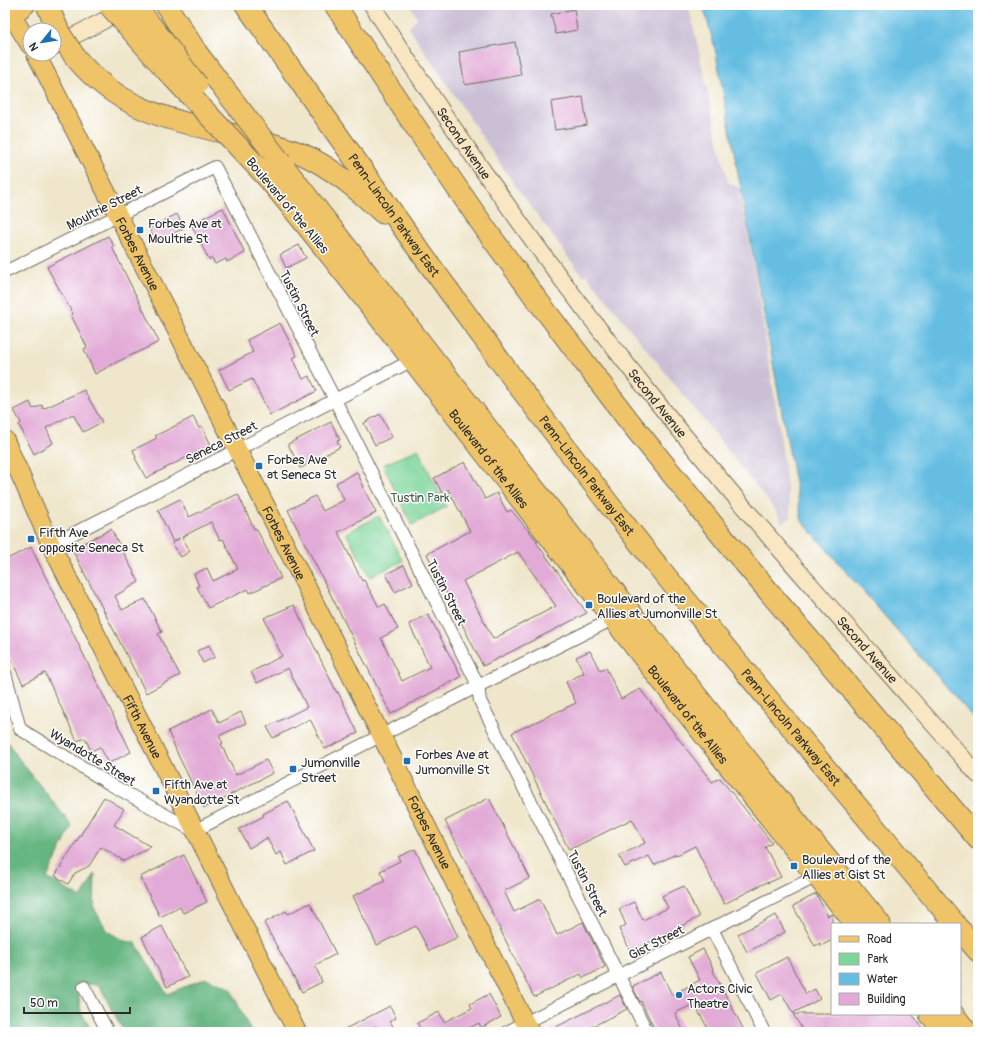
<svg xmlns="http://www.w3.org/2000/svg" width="983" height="1037" font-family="Pangolin,sans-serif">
<rect width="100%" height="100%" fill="#fff"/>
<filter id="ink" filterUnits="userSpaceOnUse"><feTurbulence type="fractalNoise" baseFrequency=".025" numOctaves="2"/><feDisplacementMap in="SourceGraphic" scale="8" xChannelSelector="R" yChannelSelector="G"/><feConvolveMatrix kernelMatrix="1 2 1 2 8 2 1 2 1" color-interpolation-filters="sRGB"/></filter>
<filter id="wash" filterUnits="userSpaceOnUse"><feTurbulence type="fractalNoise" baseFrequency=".012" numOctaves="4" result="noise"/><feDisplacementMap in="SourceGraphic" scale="16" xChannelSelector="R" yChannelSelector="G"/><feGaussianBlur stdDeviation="0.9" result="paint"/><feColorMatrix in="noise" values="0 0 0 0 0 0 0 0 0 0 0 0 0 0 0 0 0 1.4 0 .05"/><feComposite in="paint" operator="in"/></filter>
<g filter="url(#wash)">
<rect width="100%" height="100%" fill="#efe6cb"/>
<!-- industrial -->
<path fill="#cbbfd5" d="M411,5H688L697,42L719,145L728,182L739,188L754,269L764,331L779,426L791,517L782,523L776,511L587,275H582L569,258L512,181L409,28L417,18Z"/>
<!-- green -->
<path fill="#7dd59a" stroke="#548062" d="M418,449L446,507L412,525L383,465Z
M379,516L403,561L370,577L346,533Z"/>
<!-- forest -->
<path fill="#66b682" stroke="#487056" d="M5,738L16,755L72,826L47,878L81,898L95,874L94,908L107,931L124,941L135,942L167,994L206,978L230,988L251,1032H124L99,985L77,983L81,1012L93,1032H5Z"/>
<!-- water -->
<path fill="#65bee2" stroke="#487486" d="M703,5H978V723L802,521L715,48Z"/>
<g id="blocks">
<!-- building -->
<path fill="#e2aad6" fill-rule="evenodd" d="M574,9L577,30L556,34L551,14Z
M515,42L521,75L465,85L459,52Z
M583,97L587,125L555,130L551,102Z
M223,208L245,253L227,262L226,259L215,264L212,258L209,260L191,224Z
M177,214L184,228L156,242L149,228Z
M108,236L114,246L112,247L159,342L119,361L95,374L84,349L87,347L71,315L73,314L47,267Z
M299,245L306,258L286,268L280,255Z
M280,323L297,356L293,358L303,379L309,376L317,391L270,415L252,379L229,390L219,370L253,352L247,340Z
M84,390L102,422L83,432L73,414L46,428L53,443L34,454L19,425L21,423L14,410L30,402L33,409L42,405L43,409Z
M380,414L392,437L375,445L364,423Z
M193,417L199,428L202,426L211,445L146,478L135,458L136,457L133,450L157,438L155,436Z
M331,422L340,440L337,441L340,447L300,468L288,444Z
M465,462L485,499L497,493L507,512L511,510L538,542H536L587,613L483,666L427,554L470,531L448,489L442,493L434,478ZM518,552L556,606L493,639L463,581Z
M357,472L364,487H363L376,513L338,532L362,581L364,580L379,607L385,604L398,629L381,638L402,681L430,667L409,624L428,614L461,677L391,714L288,510L315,496L323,511L344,500L336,483Z
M238,494L254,529L256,528L281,578L250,593L248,589L208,608L197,587L199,586L194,574L207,568L213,581L238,569L223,539L220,540L211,522L182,537L190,551L181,557L172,543L180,538L173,542L158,510L180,499L189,517Z
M111,529L139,582L115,596L122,610L145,599L162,632L158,634L180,675L146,693L72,549Z
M31,547L131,752L109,763L100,747L91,751L85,738L77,741L45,673L23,684L5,647V560Z
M404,565L413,583L395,592L386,574Z
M294,605L337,693L338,692L358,733L325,749L310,719L273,738L267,727L307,707L288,668L257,683L251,672L282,656L264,618Z
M209,645L215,657L203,663L197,651Z
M590,651L600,671L606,668L621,699L640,689L712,782L720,778L772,843L765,847L781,877L768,883L767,882L724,904L695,846L677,855L676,854L654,865L649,856L625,867L619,856L645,843L632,819L569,850L512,733L576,703L566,682L584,673L576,657Z
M212,709L219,723L241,712L246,723L219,736L223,743L221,744L236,775L266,760L273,773L204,808L179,757L168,731Z
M104,797L124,809L114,825L151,847L124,861L101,847L89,866L75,873L68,884L55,876Z
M489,798L530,878L504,891L514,912L540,899L557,935L583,922L605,967L583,978L581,974L534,997L491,911H492L445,821Z
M288,801L314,851L287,865L281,852L276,855L267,838L249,848L239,829L264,816L263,814Z
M415,849L458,937L429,951L416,926L377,945L353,896L385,881L380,871L400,861L398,857Z
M184,855L207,902L183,913L180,907L160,917L140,877Z
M684,886L699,917L631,952L619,929L626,925L619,909L634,902L643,920L668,908L662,896Z
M816,894L828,916L832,914V940L821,946L820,943L815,946L793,906Z
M310,903L336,954L315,965L322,982L302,992L264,923L286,911L288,914Z
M776,915L785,932L747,952L738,934Z
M162,926L188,977L167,987L142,937Z
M703,949L714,970L713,971L745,1032H710L694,1004L675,1013L684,1032H656L641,1001L640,1002L633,988V986L661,972L672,995L700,980L688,957Z
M787,957L806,994L815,989L820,999L793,1013L782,994L771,1000L757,973Z
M489,994L501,1017L481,1028L479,1023L462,1032H422L417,1023L439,1012L444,1022L472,1008L470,1004Z
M620,995L627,1009L581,1032H546Z
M390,1006L396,1018L390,1021L396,1032H379L376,1026L364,1032H339Z
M793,1014H912L926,1032H829L826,1027L816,1032H804Z"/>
</g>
</g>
<g filter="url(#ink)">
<use href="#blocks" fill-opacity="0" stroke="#706c63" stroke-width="1"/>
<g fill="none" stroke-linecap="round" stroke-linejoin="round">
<!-- street casing -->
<g stroke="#706c63" stroke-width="14">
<path id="street" d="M5,272L215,167L335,400L473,675L478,686L480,701L647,1032
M51,545L403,365
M5,673L20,729L110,784L194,831L478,686L613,619
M712,929L764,1032
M84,987L108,1032
M507,1032L807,881L815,873"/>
</g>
<!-- secondary casing -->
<g stroke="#706c63" stroke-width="18">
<g id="secondary">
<path id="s1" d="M372,5C460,142 554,275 656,401C759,529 869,651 978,775"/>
<path d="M54,46L103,21L125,7"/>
</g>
</g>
<!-- primary casing -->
<g stroke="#706c63" stroke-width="20">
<g id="primary">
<path d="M7,5L12,16L30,45"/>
<path d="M12,16L26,5"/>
<path id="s2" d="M36,54L232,439L387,747L520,1013L530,1032"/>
<path id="s3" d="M5,440L51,545L297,1032"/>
</g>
</g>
<!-- highway casing -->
<g stroke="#706c63" stroke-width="23">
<g id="highway">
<path d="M166,5L197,53L218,81"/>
<path id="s4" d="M246,5L416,246L517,384L611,507L660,569L955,924"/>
<path d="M335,5L402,107L446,172L489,234L535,297L629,421L726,541L978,839"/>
<path d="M75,57C123,115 179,121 247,138C266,142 284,147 302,154C333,168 358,190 383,213"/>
<path d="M281,163L627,608L795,820L880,924"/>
<path id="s5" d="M266,176C338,262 405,351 474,439C600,602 726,765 856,924"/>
<path d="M960,930L978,951"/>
<path d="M930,1014L945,1032"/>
<path d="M953,1014L967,1032"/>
</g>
</g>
<!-- street -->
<use href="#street" stroke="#fff" stroke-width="12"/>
<!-- secondary -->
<use href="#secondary" stroke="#f9e7c3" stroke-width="16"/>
<!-- primary -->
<use href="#primary" stroke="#efc469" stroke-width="18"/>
<!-- highway -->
<use href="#highway" stroke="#efc469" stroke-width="21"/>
<!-- highway-bridge casing -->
<g stroke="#706c63" stroke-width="23" stroke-linecap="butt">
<path id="highway-bridge" d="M47,5L60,34L75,57
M109,5L167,71L266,176
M135,5L197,85
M218,81L281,163"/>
</g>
<!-- highway-bridge -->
<use href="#highway-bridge" stroke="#efc469" stroke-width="21"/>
</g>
</g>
<!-- markers -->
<g fill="#1f6fb2" stroke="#fff" stroke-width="1.5">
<rect x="136" y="226" width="8" height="8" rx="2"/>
<rect x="255" y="462" width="8" height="8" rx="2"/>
<rect x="27" y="535" width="8" height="8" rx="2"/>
<rect x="585" y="601" width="8" height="8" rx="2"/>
<rect x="403" y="757" width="8" height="8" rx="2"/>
<rect x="289" y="765" width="8" height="8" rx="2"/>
<rect x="152" y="787" width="8" height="8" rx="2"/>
<rect x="790" y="862" width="8" height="8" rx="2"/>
<circle cx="679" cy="995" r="4"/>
</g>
<g text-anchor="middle" stroke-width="3" stroke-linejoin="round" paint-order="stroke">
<!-- street labels -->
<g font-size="13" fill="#2b2b2b" stroke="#fff">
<text dy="5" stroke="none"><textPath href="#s1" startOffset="166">Second Avenue</textPath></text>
<text transform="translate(288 205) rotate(50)" y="5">Boulevard of the Allies</text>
<text transform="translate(104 207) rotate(-27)" y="5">Moultrie Street</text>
<text dy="5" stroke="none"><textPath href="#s4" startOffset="257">Penn-Lincoln Parkway East</textPath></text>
<text dy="5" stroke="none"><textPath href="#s2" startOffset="224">Forbes Avenue</textPath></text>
<text transform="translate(300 303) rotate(63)" y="5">Tustin Street</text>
<text dy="5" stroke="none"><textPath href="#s1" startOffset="490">Second Avenue</textPath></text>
<text transform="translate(221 442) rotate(-27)" y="5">Seneca Street</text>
<text dy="5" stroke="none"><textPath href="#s5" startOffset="360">Boulevard of the Allies</textPath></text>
<text dy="5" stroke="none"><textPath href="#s4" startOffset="581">Penn-Lincoln Parkway East</textPath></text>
<text dy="5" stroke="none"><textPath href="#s2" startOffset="548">Forbes Avenue</textPath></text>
<text transform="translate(447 592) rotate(63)" y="5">Tustin Street</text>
<text dy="5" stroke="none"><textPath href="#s1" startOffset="814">Second Avenue</textPath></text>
<text dy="5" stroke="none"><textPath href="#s5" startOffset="684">Boulevard of the Allies</textPath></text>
<text dy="5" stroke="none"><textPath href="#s4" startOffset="905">Penn-Lincoln Parkway East</textPath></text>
<text dy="5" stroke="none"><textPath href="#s3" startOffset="318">Fifth Avenue</textPath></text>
<text transform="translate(93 757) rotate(31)" y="5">Wyandotte Street</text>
<text dy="5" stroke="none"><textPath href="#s2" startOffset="872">Forbes Avenue</textPath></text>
<text transform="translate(588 883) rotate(63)" y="5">Tustin Street</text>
<text transform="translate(656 942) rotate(-27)" y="5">Gist Street</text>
</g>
<!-- poi labels -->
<g font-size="13" fill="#2b2b2b" stroke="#fff" text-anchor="start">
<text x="148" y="228">Forbes Ave at<tspan x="148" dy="15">Moultrie St</tspan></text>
<text x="267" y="464">Forbes Ave<tspan x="267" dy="15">at Seneca St</tspan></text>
<text x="39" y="537">Fifth Ave<tspan x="39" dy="15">opposite Seneca St</tspan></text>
<text x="597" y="603">Boulevard of the<tspan x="597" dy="15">Allies at Jumonville St</tspan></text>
<text x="415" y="759">Forbes Ave at<tspan x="415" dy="15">Jumonville St</tspan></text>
<text x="301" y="767">Jumonville<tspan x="301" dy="15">Street</tspan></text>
<text x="164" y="789">Fifth Ave at<tspan x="164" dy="15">Wyandotte St</tspan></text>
<text x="802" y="864">Boulevard of the<tspan x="802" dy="15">Allies at Gist St</tspan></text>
<text x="687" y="993">Actors Civic<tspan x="687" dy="15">Theatre</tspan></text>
</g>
<!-- park labels -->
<g font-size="13" fill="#445e4c" stroke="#fff">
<text x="420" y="502">Tustin Park</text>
</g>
</g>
<!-- margin -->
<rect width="983" height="1037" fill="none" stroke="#fff" stroke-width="20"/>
<!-- legend -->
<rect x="831" y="923" width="130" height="92" fill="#ffffff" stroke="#aaaaaa"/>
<rect x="839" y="936" width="20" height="6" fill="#efc469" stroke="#aaaaaa"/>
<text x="867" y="943" font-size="12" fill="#2b2b2b">Road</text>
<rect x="839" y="953" width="20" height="12" fill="#7dd59a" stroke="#aaaaaa"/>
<text x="867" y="963" font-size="12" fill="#2b2b2b">Park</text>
<rect x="839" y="973" width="20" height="12" fill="#65bee2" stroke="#aaaaaa"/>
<text x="867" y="983" font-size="12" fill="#2b2b2b">Water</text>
<rect x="839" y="993" width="20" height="12" fill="#e2aad6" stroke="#aaaaaa"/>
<text x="867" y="1003" font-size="12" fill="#2b2b2b">Building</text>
<!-- north arrow -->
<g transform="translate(42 42) rotate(240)"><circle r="19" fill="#ffffff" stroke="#aaaaaa"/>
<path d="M0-3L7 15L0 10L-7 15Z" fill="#1f6fb2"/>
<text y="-6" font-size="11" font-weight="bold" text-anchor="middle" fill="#2b2b2b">N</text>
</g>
<!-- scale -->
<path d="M24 1007v6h106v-6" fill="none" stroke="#2b2b2b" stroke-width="2"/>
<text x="30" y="1007" font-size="12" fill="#2b2b2b" stroke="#ffffff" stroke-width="3" paint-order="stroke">50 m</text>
</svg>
